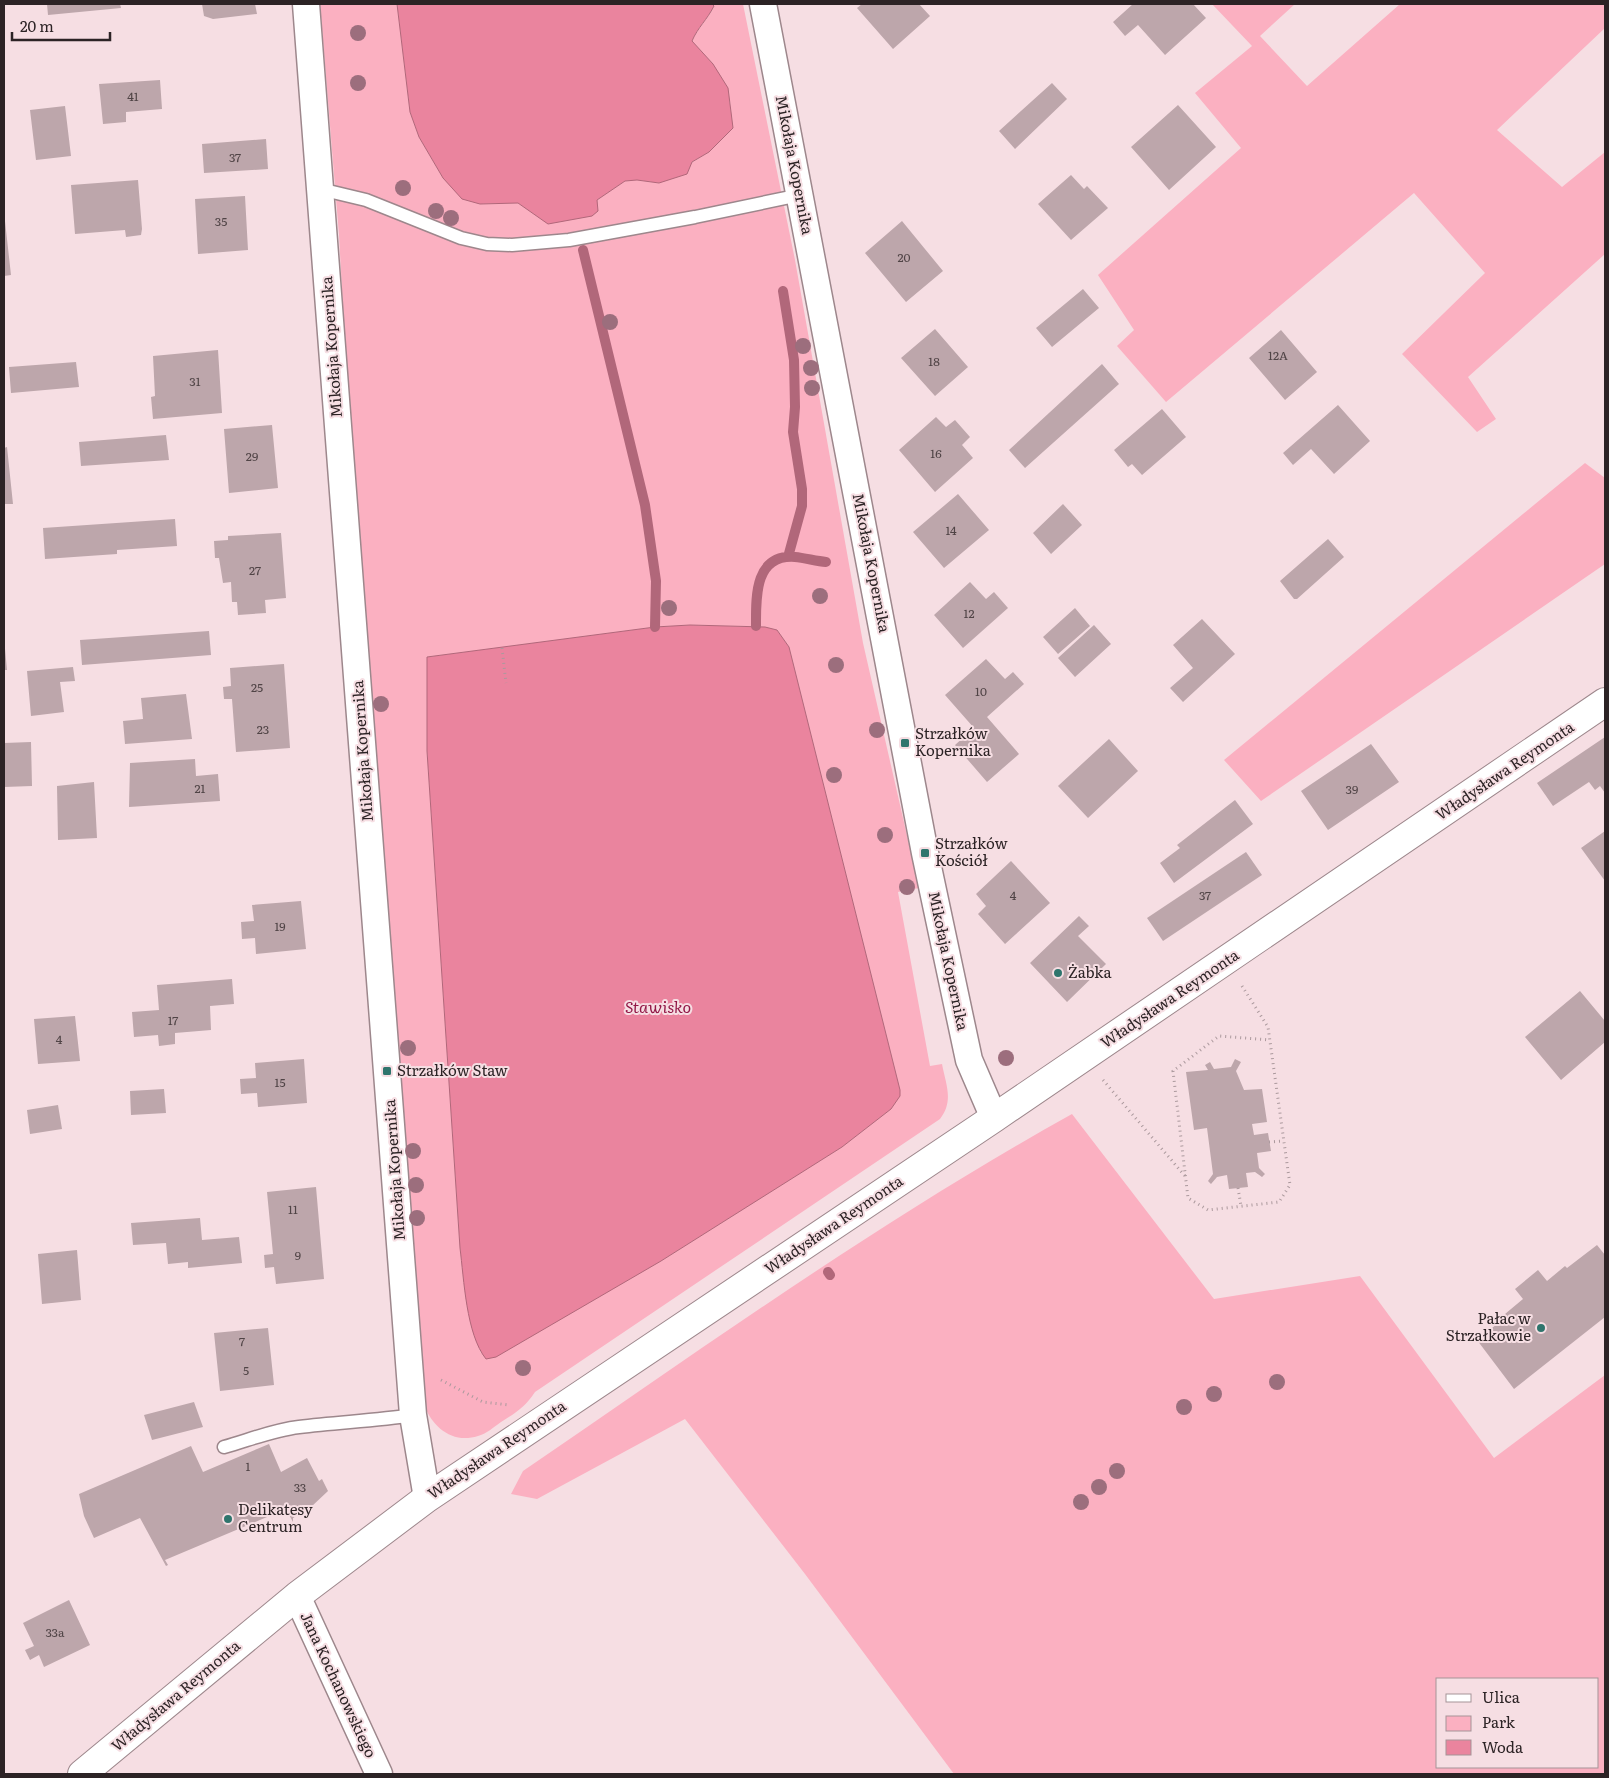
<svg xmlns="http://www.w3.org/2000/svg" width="1609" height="1778" font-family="Literata,serif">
<rect width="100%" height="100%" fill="#f6dee3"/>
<!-- green -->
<path fill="#fbb0c1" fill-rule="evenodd" d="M320,4H397L410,112L419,137L443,178L480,204L518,203L549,224L597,200L625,181L637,180L659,183L709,152L731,113L730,101L713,64L692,41C698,28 707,20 714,7L712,4H743L795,260L863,643L919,888L898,892L930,1066L942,1064C946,1085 954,1101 940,1119L535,1392C525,1407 517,1412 501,1422C494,1427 486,1434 478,1436C453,1444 433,1428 424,1405L352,475L339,235ZM690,625L765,627L777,630L789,647L900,1090L891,1109L842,1147L661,1261L481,1353L472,1325L460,1248L427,751V657L655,627Z
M1212,4H1295L1260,36L1307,86L1400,4H1605V28L1497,130L1562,187L1605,152V254L1468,377L1496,419L1477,432L1402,354L1485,273L1414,193L1166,402L1117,346L1134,330L1098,275L1241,148L1195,93L1252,46Z
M1585,463L1605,478V564L1261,801L1224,760Z
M1072,1114L1214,1299L1360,1276L1494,1458L1605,1375V1774H954L805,1574L685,1419L537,1499L511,1494L523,1471C703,1348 881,1220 1072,1114ZM1438,1679H1598V1767H1438Z"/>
<!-- water -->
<path fill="#ea849e" stroke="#b1677a" d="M397,4H712L714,6C707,20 698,27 692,41L713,64L728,88L733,128L709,152L692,162L687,174L659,183L637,180L625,181L597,200L598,211L592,216L548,224L518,203L480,204L462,199L443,178L419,137L410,112Z
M690,625L765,627L777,630L789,647L900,1090V1096L891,1109L842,1147L661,1261L496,1357L486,1359C466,1334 464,1279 460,1248L427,751V657L655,627Z"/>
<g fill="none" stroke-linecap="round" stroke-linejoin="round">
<!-- stream -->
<path stroke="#b1677a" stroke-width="10" d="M583,250L645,505L656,581L655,627
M783,291L794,360L795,407L793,432L802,489V506L788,557
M756,626C756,598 754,554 795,557C805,558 816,561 826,562
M828,1272L830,1275"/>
</g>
<!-- building -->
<path fill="#bda6ab" d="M47,4H120L121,8L48,15Z
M202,4H255L257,14L213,19L204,16Z
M862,4H919L930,16L893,49L857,8Z
M1133,4H1193L1206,18L1165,55L1138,25L1125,36L1113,22Z
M160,80L162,109L126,112V122L103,124L99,84Z
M1052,83L1067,99L1015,149L999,131Z
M1178,105L1216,147L1169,190L1131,147Z
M65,106L71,156L36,160L30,110Z
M266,139L268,169L204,173L202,144Z
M1071,175L1084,189L1087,186L1108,208L1071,240L1038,204Z
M138,180L142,229L141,235L126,237L125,230L75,234L71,185Z
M245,196L248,250L198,254L195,199Z
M4,212L11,275L4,276Z
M902,221L943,271L906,302L865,253Z
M1083,289L1099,308L1052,347L1036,328Z
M935,329L968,367L935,396L901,358Z
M1281,330L1317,372L1285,400L1249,358Z
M218,350L222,413L153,419L151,397L155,396L153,356Z
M76,362L79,387L11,393L9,367Z
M1102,364L1119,384L1025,468L1009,450Z
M1338,405L1370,441L1334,474L1311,449L1293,465L1283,453Z
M1162,409L1186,437L1142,475L1132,464L1128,467L1114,450Z
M936,417L946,427L955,420L970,437L962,445L973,458L935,492L899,450Z
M272,425L278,488L229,493L224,429Z
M166,435L169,460L81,466L79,442Z
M7,447L13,504H4V448Z
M958,494L989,530L944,568L913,532Z
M1063,504L1082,525L1051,554L1033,533Z
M175,519L177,546L117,550V554L45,559L43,528Z
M281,533L286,598L265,600L266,613L238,615L237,602H232L231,582L223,583L219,558H215L214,541L228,540V536Z
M1328,539L1344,557L1297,599H1294L1280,581Z
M970,582L986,599L994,592L1008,608L963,648L934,615Z
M1075,608L1090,626L1058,654L1043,637Z
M1202,619L1235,654L1183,702L1170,688L1193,668L1173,645Z
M1094,625L1111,644L1075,677L1058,658Z
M209,631L211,655L82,665L80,640Z
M4,638L7,670H4Z
M986,659L1005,679L1013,672L1024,684L987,717L1019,754L987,782L955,745L974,728L945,695Z
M284,664L290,748L236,752L232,699H224L223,687L231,686L230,668Z
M73,667L75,681L60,682L64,712L31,716L27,671Z
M186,694L192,739L125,744L123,721L143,719L141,698Z
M1605,737V793L1600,786L1595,790L1589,782L1553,806L1537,783Z
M1109,739L1138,771L1088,818L1058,786Z
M31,742L32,786L4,787V743Z
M1371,744L1399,782L1328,830L1301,791Z
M195,759L196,776L218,774L220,801L129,807L130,763Z
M94,782L97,838L58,840L57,786Z
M1235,800L1253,824L1174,883L1160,863L1180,848L1177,845Z
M1605,831V881L1581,848Z
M1246,852L1262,875L1163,941L1147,918Z
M1011,861L1050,903L1005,944L978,914L986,906L976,894Z
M301,901L306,949L256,954L255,938L242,939L241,922L254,921L252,905Z
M1079,916L1089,926L1078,936L1106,964L1067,1002L1030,963Z
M232,979L234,1004L210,1006L211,1030L175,1033V1044L159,1046L158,1035L134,1037L132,1012L159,1010L157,985Z
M1580,991L1605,1021V1042L1561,1080L1525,1037Z
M75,1016L80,1061L38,1064L34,1019Z
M304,1059L307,1103L258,1107L257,1093L241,1094L240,1079L256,1078L255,1063Z
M1235,1059L1241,1062L1236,1071L1244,1090L1262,1089L1267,1122L1252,1124L1254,1135L1268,1133L1271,1151L1257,1153L1259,1168L1265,1174L1262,1177L1255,1172L1246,1173L1248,1187L1229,1189L1227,1175L1217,1177L1211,1184L1208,1181L1213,1174L1207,1128L1194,1130L1186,1072L1208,1070L1205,1065L1210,1062L1214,1069L1231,1067Z
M164,1089L166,1113L131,1115L130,1091Z
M58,1105L62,1129L30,1134L27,1110Z
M316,1187L324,1279L276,1284L274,1267L265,1268L264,1255L273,1254L267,1192Z
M200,1218L202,1240L239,1237L242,1263L188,1268V1262L168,1264L166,1243L133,1245L131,1223Z
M1597,1245L1605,1255V1317L1514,1389L1477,1340L1507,1316L1505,1314L1523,1299L1515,1289L1538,1270L1547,1281L1565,1266L1567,1268Z
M77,1250L81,1300L42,1304L38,1254Z
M268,1328L274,1385L220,1391L214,1333Z
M194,1402L203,1427L152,1440L144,1415Z
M269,1444L281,1472L307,1458L319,1481L322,1479L328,1491L311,1507L293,1518V1522L286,1509L165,1560L168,1565L166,1566L140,1518L94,1538L84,1516L79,1494L191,1446L203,1472Z
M69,1600L90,1645L44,1667L39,1655L30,1660L25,1650L34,1646L23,1623Z"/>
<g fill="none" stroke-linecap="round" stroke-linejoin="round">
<!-- lane casing -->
<g stroke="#9d878c" stroke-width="15">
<path id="lane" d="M320,189L366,200L461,238L487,244L512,245L569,240L695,217L800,195
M224,1447C249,1440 273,1430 299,1427C337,1422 375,1421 413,1415"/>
</g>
<!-- street casing -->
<g stroke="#9d878c" stroke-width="29">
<path id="street" d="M306,4L413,1415L427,1498
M763,4L925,853L969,1060L994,1118
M297,1596L379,1774"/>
</g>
<!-- secondary casing -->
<g stroke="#9d878c" stroke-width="30">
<path id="secondary" d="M82,1774L297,1596L427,1498L994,1118L1605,702"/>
</g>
<!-- path -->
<path stroke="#ab999d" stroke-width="3" stroke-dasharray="1 4" stroke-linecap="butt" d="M502,648L506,683
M1242,986L1268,1027L1290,1185L1279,1202L1208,1210L1188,1198L1173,1071L1219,1036L1270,1040
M1103,1080L1185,1176
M1269,1142L1284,1141
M1238,1188L1241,1206
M441,1380L483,1402L509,1405"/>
<!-- lane -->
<use href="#lane" stroke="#fff" stroke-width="12"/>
<!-- street -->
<use href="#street" stroke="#fff" stroke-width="26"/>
<!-- secondary -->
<use href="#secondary" stroke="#fff" stroke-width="28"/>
</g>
<!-- trees -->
<g fill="#9c6e7d">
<circle cx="358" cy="33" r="8"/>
<circle cx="358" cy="83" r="8"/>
<circle cx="403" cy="188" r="8"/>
<circle cx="436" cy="211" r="8"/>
<circle cx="451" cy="218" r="8"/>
<circle cx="610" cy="322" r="8"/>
<circle cx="803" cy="346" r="8"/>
<circle cx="811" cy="368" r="8"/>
<circle cx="812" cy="388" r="8"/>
<circle cx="820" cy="596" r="8"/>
<circle cx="669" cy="608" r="8"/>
<circle cx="836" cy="665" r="8"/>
<circle cx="381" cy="704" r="8"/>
<circle cx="877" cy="730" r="8"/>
<circle cx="834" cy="775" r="8"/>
<circle cx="885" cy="835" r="8"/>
<circle cx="907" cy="887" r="8"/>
<circle cx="408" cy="1048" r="8"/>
<circle cx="1006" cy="1058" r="8"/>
<circle cx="413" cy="1151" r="8"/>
<circle cx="416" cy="1185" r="8"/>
<circle cx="417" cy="1218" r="8"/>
<circle cx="523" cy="1368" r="8"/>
<circle cx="1277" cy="1382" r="8"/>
<circle cx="1214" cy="1394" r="8"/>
<circle cx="1184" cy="1407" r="8"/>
<circle cx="1117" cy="1471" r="8"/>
<circle cx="1099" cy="1487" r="8"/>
<circle cx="1081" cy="1502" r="8"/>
</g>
<!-- markers -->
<g fill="#2f756d" stroke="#f6dee3" stroke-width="2">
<rect x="900" y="738" width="10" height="10" rx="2.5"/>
<rect x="920" y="848" width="10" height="10" rx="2.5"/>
<circle cx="1058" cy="973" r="5"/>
<rect x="382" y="1066" width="10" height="10" rx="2.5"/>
<circle cx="1541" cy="1328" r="5"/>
<circle cx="228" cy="1519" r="5"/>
</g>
<g text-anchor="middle" stroke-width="4" stroke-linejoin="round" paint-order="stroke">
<!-- number labels -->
<g font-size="12" fill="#504446">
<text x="133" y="101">41</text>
<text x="235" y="162">37</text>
<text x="221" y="226">35</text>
<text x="904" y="262">20</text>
<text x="1278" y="360">12A</text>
<text x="934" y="366">18</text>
<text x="195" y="386">31</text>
<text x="936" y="458">16</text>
<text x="252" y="461">29</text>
<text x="951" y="535">14</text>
<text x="255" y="575">27</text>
<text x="969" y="618">12</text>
<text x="257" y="692">25</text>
<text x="981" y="696">10</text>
<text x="263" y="734">23</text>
<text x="200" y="793">21</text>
<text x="1352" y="794">39</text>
<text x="1013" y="900">4</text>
<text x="1205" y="900">37</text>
<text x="280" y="931">19</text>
<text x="173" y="1025">17</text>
<text x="59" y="1044">4</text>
<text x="280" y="1087">15</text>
<text x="293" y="1214">11</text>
<text x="298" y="1260">9</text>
<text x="242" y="1346">7</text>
<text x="246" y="1375">5</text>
<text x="248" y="1471">1</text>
<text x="300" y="1492">33</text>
<text x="55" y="1637">33a</text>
</g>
<!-- street labels -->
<g font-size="15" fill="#2c2325" stroke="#f6dee3">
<text transform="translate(794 165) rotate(79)" y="5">Mikołaja Kopernika</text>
<text transform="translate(332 347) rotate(-94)" y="5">Mikołaja Kopernika</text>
<text transform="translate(871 563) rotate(79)" y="5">Mikołaja Kopernika</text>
<text transform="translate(363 751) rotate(-94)" y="5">Mikołaja Kopernika</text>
<text transform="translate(1505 771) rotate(-34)" y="5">Władysława Reymonta</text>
<text transform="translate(948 961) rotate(78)" y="5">Mikołaja Kopernika</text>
<text transform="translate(1170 999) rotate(-34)" y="5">Władysława Reymonta</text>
<text transform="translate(395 1170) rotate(-94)" y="5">Mikołaja Kopernika</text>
<text transform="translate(834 1225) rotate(-34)" y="5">Władysława Reymonta</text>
<text transform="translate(497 1450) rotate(-34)" y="5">Władysława Reymonta</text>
<text transform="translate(338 1685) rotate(65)" y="5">Jana Kochanowskiego</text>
<text transform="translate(176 1696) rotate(-40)" y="5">Władysława Reymonta</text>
</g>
<!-- poi labels -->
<g font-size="15" fill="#2c2325" stroke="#f6dee3" text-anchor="start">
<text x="915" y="739">Strzałków<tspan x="915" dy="17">Kopernika</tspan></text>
<text x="935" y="849">Strzałków<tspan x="935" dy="17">Kościół</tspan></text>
<text x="1068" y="978">Żabka</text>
<text x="397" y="1076">Strzałków Staw</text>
<text x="1531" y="1324" text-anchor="end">Pałac w<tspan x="1531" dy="17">Strzałkowie</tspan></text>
<text x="238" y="1515">Delikatesy<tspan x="238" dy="17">Centrum</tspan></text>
</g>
<!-- water labels -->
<g font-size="16" font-style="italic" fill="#921847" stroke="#f6dee3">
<text x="658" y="1013">Stawisko</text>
</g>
</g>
<!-- border -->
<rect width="1609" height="1778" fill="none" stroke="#2c2325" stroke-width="10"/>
<!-- legend -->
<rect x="1436" y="1678" width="162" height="90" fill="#f6dee3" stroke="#a59397"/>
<rect x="1446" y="1694" width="25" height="8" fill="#ffffff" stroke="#a59397"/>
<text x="1482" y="1703" font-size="15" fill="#2c2325">Ulica</text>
<rect x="1446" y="1716" width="25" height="15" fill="#fbb0c1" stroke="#a59397"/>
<text x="1482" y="1728" font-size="15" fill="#2c2325">Park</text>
<rect x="1446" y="1740" width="25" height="15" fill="#ea849e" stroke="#a59397"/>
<text x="1482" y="1753" font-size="15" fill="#2c2325">Woda</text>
<!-- scale -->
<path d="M12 32v8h98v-8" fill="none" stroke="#2c2325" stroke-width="2.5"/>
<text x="20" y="32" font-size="15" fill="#2c2325" stroke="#f6dee3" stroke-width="4" paint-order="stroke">20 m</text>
</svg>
